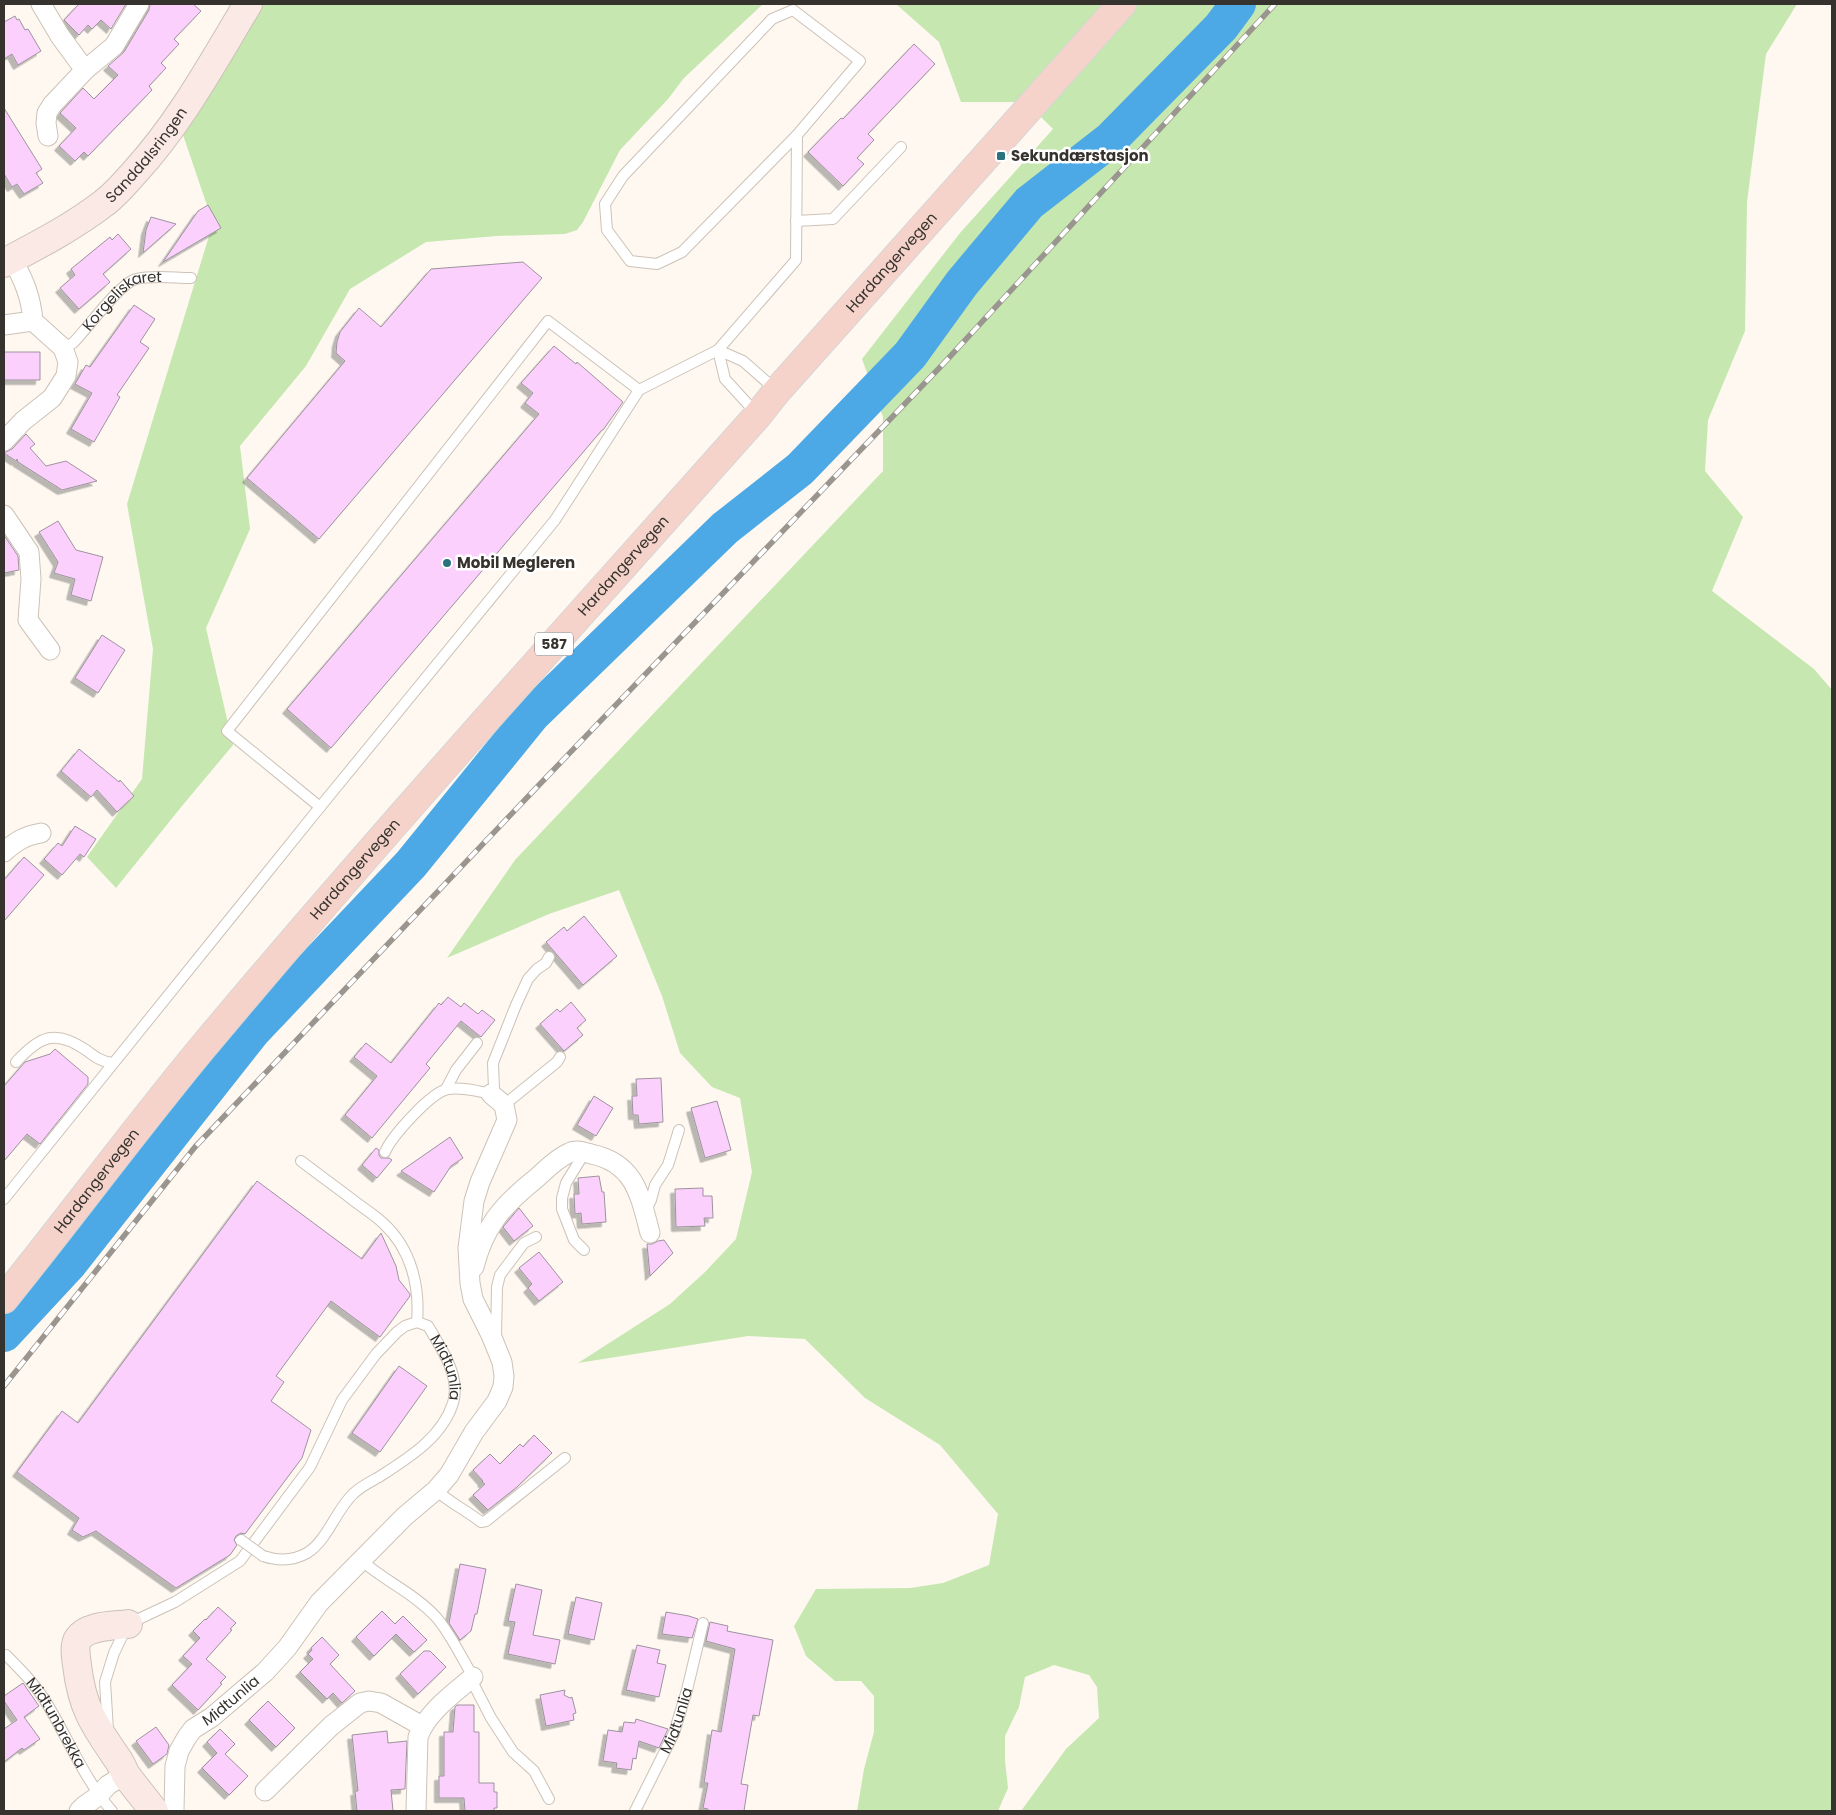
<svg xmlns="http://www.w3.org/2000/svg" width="1836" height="1815" font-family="Poppins,sans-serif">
<defs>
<filter id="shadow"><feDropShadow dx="-4.5" dy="4.5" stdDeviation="0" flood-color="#0004"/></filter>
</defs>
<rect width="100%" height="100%" fill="#fef8f1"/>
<!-- green -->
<path fill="#c6e7af" d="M251,4H763L684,78L668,99L620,150L583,222L577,230L565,234L497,236L426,242L350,289L306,366L240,446L250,529L206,628L233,745L182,806L116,888L87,857L142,779L153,649L127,504L213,223L182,132Z
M896,4H1797L1766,54L1747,202L1745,331L1708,420L1705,471L1743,517L1712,591L1814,669L1832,690V1811H1021L1066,1749L1099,1718L1097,1687L1089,1675L1054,1665L1025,1677L1019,1707L1005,1736V1761L1008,1788L998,1811H857L864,1769L874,1732V1696L861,1681H835L806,1656L794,1626L816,1589L910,1588L943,1583L989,1565L998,1514L940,1445L865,1398L805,1339L748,1336L578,1363L670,1304L705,1272L736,1239L752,1172L740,1098L712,1087L680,1053L662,996L619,890L549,914L447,958L515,860L883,471V417L862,359L960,233L1053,129L1026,102H961L939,42Z"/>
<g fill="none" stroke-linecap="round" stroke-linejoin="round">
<!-- river -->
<path stroke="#4da9e5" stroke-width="36" d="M4,1334L69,1264L252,1032L411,864L533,714L725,528L800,469L910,355L962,283L1029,203L1110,140L1221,27L1238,4"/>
</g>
<!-- building -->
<path fill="#fcd0fc" stroke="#9d939d" filter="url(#shadow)" d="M79,4H126L111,29L101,20L92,29L88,25L79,35L64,20Z
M150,4H193L201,11L174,39L179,44L161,63L166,68L149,86L152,90L88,156L84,152L75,161L59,146L76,128L60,113L83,88L94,99L118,75L108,66L124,52L149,10Z
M15,16L17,20L19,19L25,30L28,29L41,51L18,65L12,54L4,59V22Z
M914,44L935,64L868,134L874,140L857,158L864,164L843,186L808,152L841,118L843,119Z
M4,108L42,169L36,173L43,183L24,194L17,184L12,187L4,174Z
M208,205L221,228L163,262L198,211Z
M151,217L176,224L143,253L146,230Z
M118,234L131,249L103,274L110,282L79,309L60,288L75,275L71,269L110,237L112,240Z
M523,262L542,278L319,539L247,478L345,361L336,353L337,342L340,332L359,308L381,327L431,269Z
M134,305L155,319L140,342L149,348L117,395L120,397L94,442L71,429L92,393L75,384L86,365L90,367Z
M554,346L576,364L577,362L623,402L603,430H602L331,748L287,709L539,414L525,403L533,393L521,383Z
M4,352H40V380H4Z
M26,434L35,444L30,448L46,466L66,461L97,481L62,490L18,462L17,459L16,461L4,453L12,449Z
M58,521L76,550L103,557L91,601L71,595L75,579L54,573L58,562L39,532Z
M4,535L18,556L19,570L4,573Z
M102,635L125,650L98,693L75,678Z
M79,749L119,782L120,780L134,796L117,812L97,790L91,797L61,771Z
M75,826L96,839L84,857L80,854L62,875L44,859L58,843L62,846Z
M24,857L44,875L4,921V880Z
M584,916L617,956L583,985L546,942L564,927L567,931Z
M448,997L461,1007L464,1003L478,1014L482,1010L495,1020L481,1037L461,1021L426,1064L430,1068L372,1138L345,1115L377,1076L354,1057L366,1043L391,1063L439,1003L441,1005Z
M571,1002L586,1020L577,1028L583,1035L564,1051L540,1024L557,1009L560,1012Z
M55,1049L88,1077V1084L40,1144L27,1134L4,1161V1086L25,1062L50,1054Z
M661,1078L663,1122L639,1124L638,1115H633L632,1096H637L636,1079Z
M594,1096L613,1108L596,1136L577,1125Z
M717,1101L731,1150L705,1158L691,1108Z
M450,1137L463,1158L451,1166L434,1192L401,1171Z
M376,1148L379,1150V1155L381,1158H389L392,1160L377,1178L362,1165Z
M599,1176L602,1192H604L606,1222L582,1224L581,1213L575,1214L574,1194H579L578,1178Z
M257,1181L362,1259L381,1233L396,1266L399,1280L410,1294V1296L380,1337L331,1301L276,1376L284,1382L271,1401L311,1430L302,1458L245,1534L241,1533L236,1536L234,1540L237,1545L230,1555L176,1588L96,1531L83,1537L72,1530L79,1518L17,1472L62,1411L78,1423Z
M703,1188V1196H712L713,1218H704L705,1226L676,1227L675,1189Z
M519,1208L533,1226L514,1241L503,1227Z
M664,1240L673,1253L650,1276L647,1244H652L658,1241Z
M539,1252L563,1282L539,1301L528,1288L532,1284L519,1268Z
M399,1366L427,1386L380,1452L352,1433Z
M534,1435L552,1453L517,1487L488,1510L473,1495L485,1484L482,1482L483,1481L473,1470L490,1454L500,1464L520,1444L523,1447Z
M460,1564L486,1569L477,1614H475L471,1631L460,1640L449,1623Z
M516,1584L542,1590L533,1635L560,1640L555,1664L508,1654L515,1622L508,1621Z
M576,1597L602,1603L594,1640L568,1634Z
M218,1607L236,1623L230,1629L232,1630L206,1659L226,1677L220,1683L222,1684L198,1710L172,1685L192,1664L183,1656L200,1638L193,1631L205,1619L206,1620Z
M382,1611L395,1624L403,1616L427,1640L414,1652L396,1634L374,1656L356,1637Z
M666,1612L689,1616L698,1619L692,1638L662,1634Z
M710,1622L728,1626L727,1631L773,1640L759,1716L753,1715L741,1784L748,1785L744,1811H708V1809L703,1808L708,1783H704L712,1730L721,1732L735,1649L706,1641Z
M322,1637L339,1655L330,1664L355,1691L342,1703L333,1693L327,1699L300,1672L313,1659L308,1654L312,1650L311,1648Z
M637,1645L660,1650L657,1663L666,1665L659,1697L626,1690Z
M424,1651H430L446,1667L418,1694L400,1674Z
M23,1683L39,1706L24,1717L40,1739L24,1750L22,1748L4,1762V1729L17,1720L4,1701V1696Z
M565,1690L564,1695L570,1698L572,1697L576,1713L573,1714L574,1720L546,1726L540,1695Z
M268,1701L295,1728L276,1747L249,1720Z
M457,1705H474V1732H479V1783H494V1792H497V1808H494V1811H465L464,1798H439V1776H444V1732H453L455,1707Z
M636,1719L668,1729L659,1748L639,1741L636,1759L633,1758L631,1770L616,1768L617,1763L603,1761L608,1730L622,1732L624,1722L635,1723Z
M156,1727L169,1745L167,1754L153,1764L136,1741Z
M220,1729L235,1744L225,1754L248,1776L229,1795L202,1768L217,1753L207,1742Z
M387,1731L388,1743L407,1741L405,1789L391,1790L393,1811H357L355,1791H358L352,1735Z"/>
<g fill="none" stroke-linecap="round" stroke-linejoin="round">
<!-- lane casing -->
<g stroke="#ccc2b7" stroke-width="12">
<g id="lane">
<path d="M793,10L860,61L797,135L682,252L657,264L630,261L607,230L605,204L623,176L772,19Z"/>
<path d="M796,221L833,219L901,147"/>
<path id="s1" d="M63,348L73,343C87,329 120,283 136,279C153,275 174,278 191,278"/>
<path d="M718,350L725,379L756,413"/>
<path d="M718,350L743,361L776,390"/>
<path d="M320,807L227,731L548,321L639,390"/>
<path d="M16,1062C40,1036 55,1029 86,1050C95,1057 102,1062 113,1063"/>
<path d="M446,1089L456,1070L477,1043"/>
<path d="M504,1105L557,1062L560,1057"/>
<path d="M385,1152C392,1136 431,1092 448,1089C462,1087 477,1091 491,1094L494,1089L493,1063L516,1005L528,979L537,969L546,963L549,957"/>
<path d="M301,1161C318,1174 336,1187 353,1200C363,1208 375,1215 384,1224C411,1249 420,1286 417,1322"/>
<path d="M4,1199L320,807L555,520L639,390L718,350L796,260L797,135"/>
<path d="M644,1208H647L651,1200L655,1185L668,1165L679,1130"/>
<path d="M584,1250L574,1240L562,1209V1198L566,1183L585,1152"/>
<path d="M496,1338L497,1287L500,1275L524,1243L536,1237"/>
<path d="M436,1490C450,1503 466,1510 481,1522L486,1521L565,1458"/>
<path d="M362,1561C385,1581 415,1594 436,1617C450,1633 462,1658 473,1677L474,1685L491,1718L513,1752L534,1771L549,1799"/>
<path id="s2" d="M6,1655C20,1669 35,1684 46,1702C68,1738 84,1779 112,1811"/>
<path id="s3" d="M108,1730L105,1682L114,1653L128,1624L175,1602L240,1561L310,1467L342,1400L376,1354L397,1332L405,1326L417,1322L428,1326C441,1348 461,1376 453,1403C442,1438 407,1459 379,1477C370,1482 360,1487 353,1494C336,1510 327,1541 307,1553C293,1561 278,1561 263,1556"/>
<path id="s4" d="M635,1811L674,1733L687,1690L703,1623"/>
</g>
</g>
<!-- street casing -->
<g stroke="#ccc2b7" stroke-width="21">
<g id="street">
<path d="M41,4L60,36L85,70"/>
<path d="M48,136L46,123L47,113L52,105L85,70L114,46L139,4"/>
<path d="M4,325L33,321C31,297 24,280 12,259"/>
<path d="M4,441L23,421L52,398L66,376L68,362L63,348L33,321"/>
<path d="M4,515L29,552L31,579L28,620L50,650"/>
<path d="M4,852C16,841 25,836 41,833"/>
<path d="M474,1267C484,1227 502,1206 533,1181C544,1172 555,1159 569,1153C576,1149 584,1152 591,1154C635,1163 640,1195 650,1233"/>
<path d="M265,1791L331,1726L360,1703L369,1701L381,1703L422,1726"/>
<path d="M79,1811L84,1806L98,1796L108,1785L126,1774"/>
<path id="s5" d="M174,1811L175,1766L179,1751L187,1737L193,1729L212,1717L265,1672L287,1648L319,1603L405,1516L436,1490L449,1475L474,1432L497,1401L503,1387L504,1376L502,1362L491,1335L473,1299L470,1283L468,1248L474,1201L480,1182L507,1120L504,1105L491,1094"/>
<path d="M416,1811L418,1737C427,1712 453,1694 473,1677"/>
</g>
</g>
<!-- secondary casing -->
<g stroke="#ccc2b7" stroke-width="30">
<g id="secondary">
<path id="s6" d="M4,263C38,245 73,227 104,203C115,195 125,183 134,173C180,123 213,62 248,4"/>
<path d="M128,1624C114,1626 87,1625 78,1639C74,1645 76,1658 77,1665C82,1709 95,1726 119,1761C122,1766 124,1771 126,1775C135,1787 145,1799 154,1811"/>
</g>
</g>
<!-- primary casing -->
<g stroke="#d7d6d5" stroke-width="30">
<g id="primary">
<path id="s7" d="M4,1299C71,1216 135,1129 203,1047C383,832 572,624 758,415L777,391L1122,4"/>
</g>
</g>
<!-- lane -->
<use href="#lane" stroke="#fff" stroke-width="10"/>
<!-- street -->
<use href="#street" stroke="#fff" stroke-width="19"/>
<!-- secondary -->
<use href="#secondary" stroke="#fae9e5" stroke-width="28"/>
<!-- primary -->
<use href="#primary" stroke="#f5d3ca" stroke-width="28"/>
<!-- rail casing -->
<g stroke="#9a958f" stroke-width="5.5">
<path id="rail" d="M4,1386L195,1147L539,785L945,362L1275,4"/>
</g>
<!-- rail -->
<use href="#rail" stroke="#fff" stroke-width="4" stroke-dasharray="11" stroke-linecap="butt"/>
<!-- lane-bridge casing -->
<g stroke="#ccc2b7" stroke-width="12" stroke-linecap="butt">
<path id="lane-bridge" d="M241,1540L263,1556"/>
</g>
<!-- lane-bridge -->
<use href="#lane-bridge" stroke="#fff" stroke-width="10"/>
</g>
<!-- markers -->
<g fill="#2a727d" stroke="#fff" stroke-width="2">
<rect x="996" y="151" width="10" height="10" rx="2.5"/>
<circle cx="447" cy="563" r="5"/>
</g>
<g text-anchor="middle" stroke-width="5" stroke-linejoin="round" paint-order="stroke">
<!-- shield labels -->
<rect fill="#fff" stroke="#72706c" stroke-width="1" x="535" y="632.5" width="38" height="23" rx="4"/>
<g font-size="14" font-weight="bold" fill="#36322d">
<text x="554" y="649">587</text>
</g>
<!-- street labels -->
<g font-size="15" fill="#36322d" stroke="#fff">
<text dy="5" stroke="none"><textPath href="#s6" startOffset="181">Sanddalsringen</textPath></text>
<text dy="5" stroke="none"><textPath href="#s7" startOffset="1365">Hardangervegen</textPath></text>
<text dy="5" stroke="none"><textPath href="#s1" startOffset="79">Korgeliskaret</textPath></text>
<text dy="5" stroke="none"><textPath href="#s7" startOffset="960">Hardangervegen</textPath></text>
<text dy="5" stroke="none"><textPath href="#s7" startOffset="555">Hardangervegen</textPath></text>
<text dy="5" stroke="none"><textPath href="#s7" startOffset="150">Hardangervegen</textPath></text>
<text dy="5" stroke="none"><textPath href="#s3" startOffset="599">Midtunlia</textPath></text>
<text dy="5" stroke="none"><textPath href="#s5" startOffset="134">Midtunlia</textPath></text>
<text dy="5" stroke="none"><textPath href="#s4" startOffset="100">Midtunlia</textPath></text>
<text dy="5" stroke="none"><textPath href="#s2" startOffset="85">Midtunbrekka</textPath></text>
</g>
<!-- poi labels -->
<g font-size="15" font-weight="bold" fill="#36322d" stroke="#fff" text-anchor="start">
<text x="1011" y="161">Sekundærstasjon</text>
<text x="457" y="568">Mobil Megleren</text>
</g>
</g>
<!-- border -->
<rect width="1836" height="1815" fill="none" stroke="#36322d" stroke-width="10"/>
</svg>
